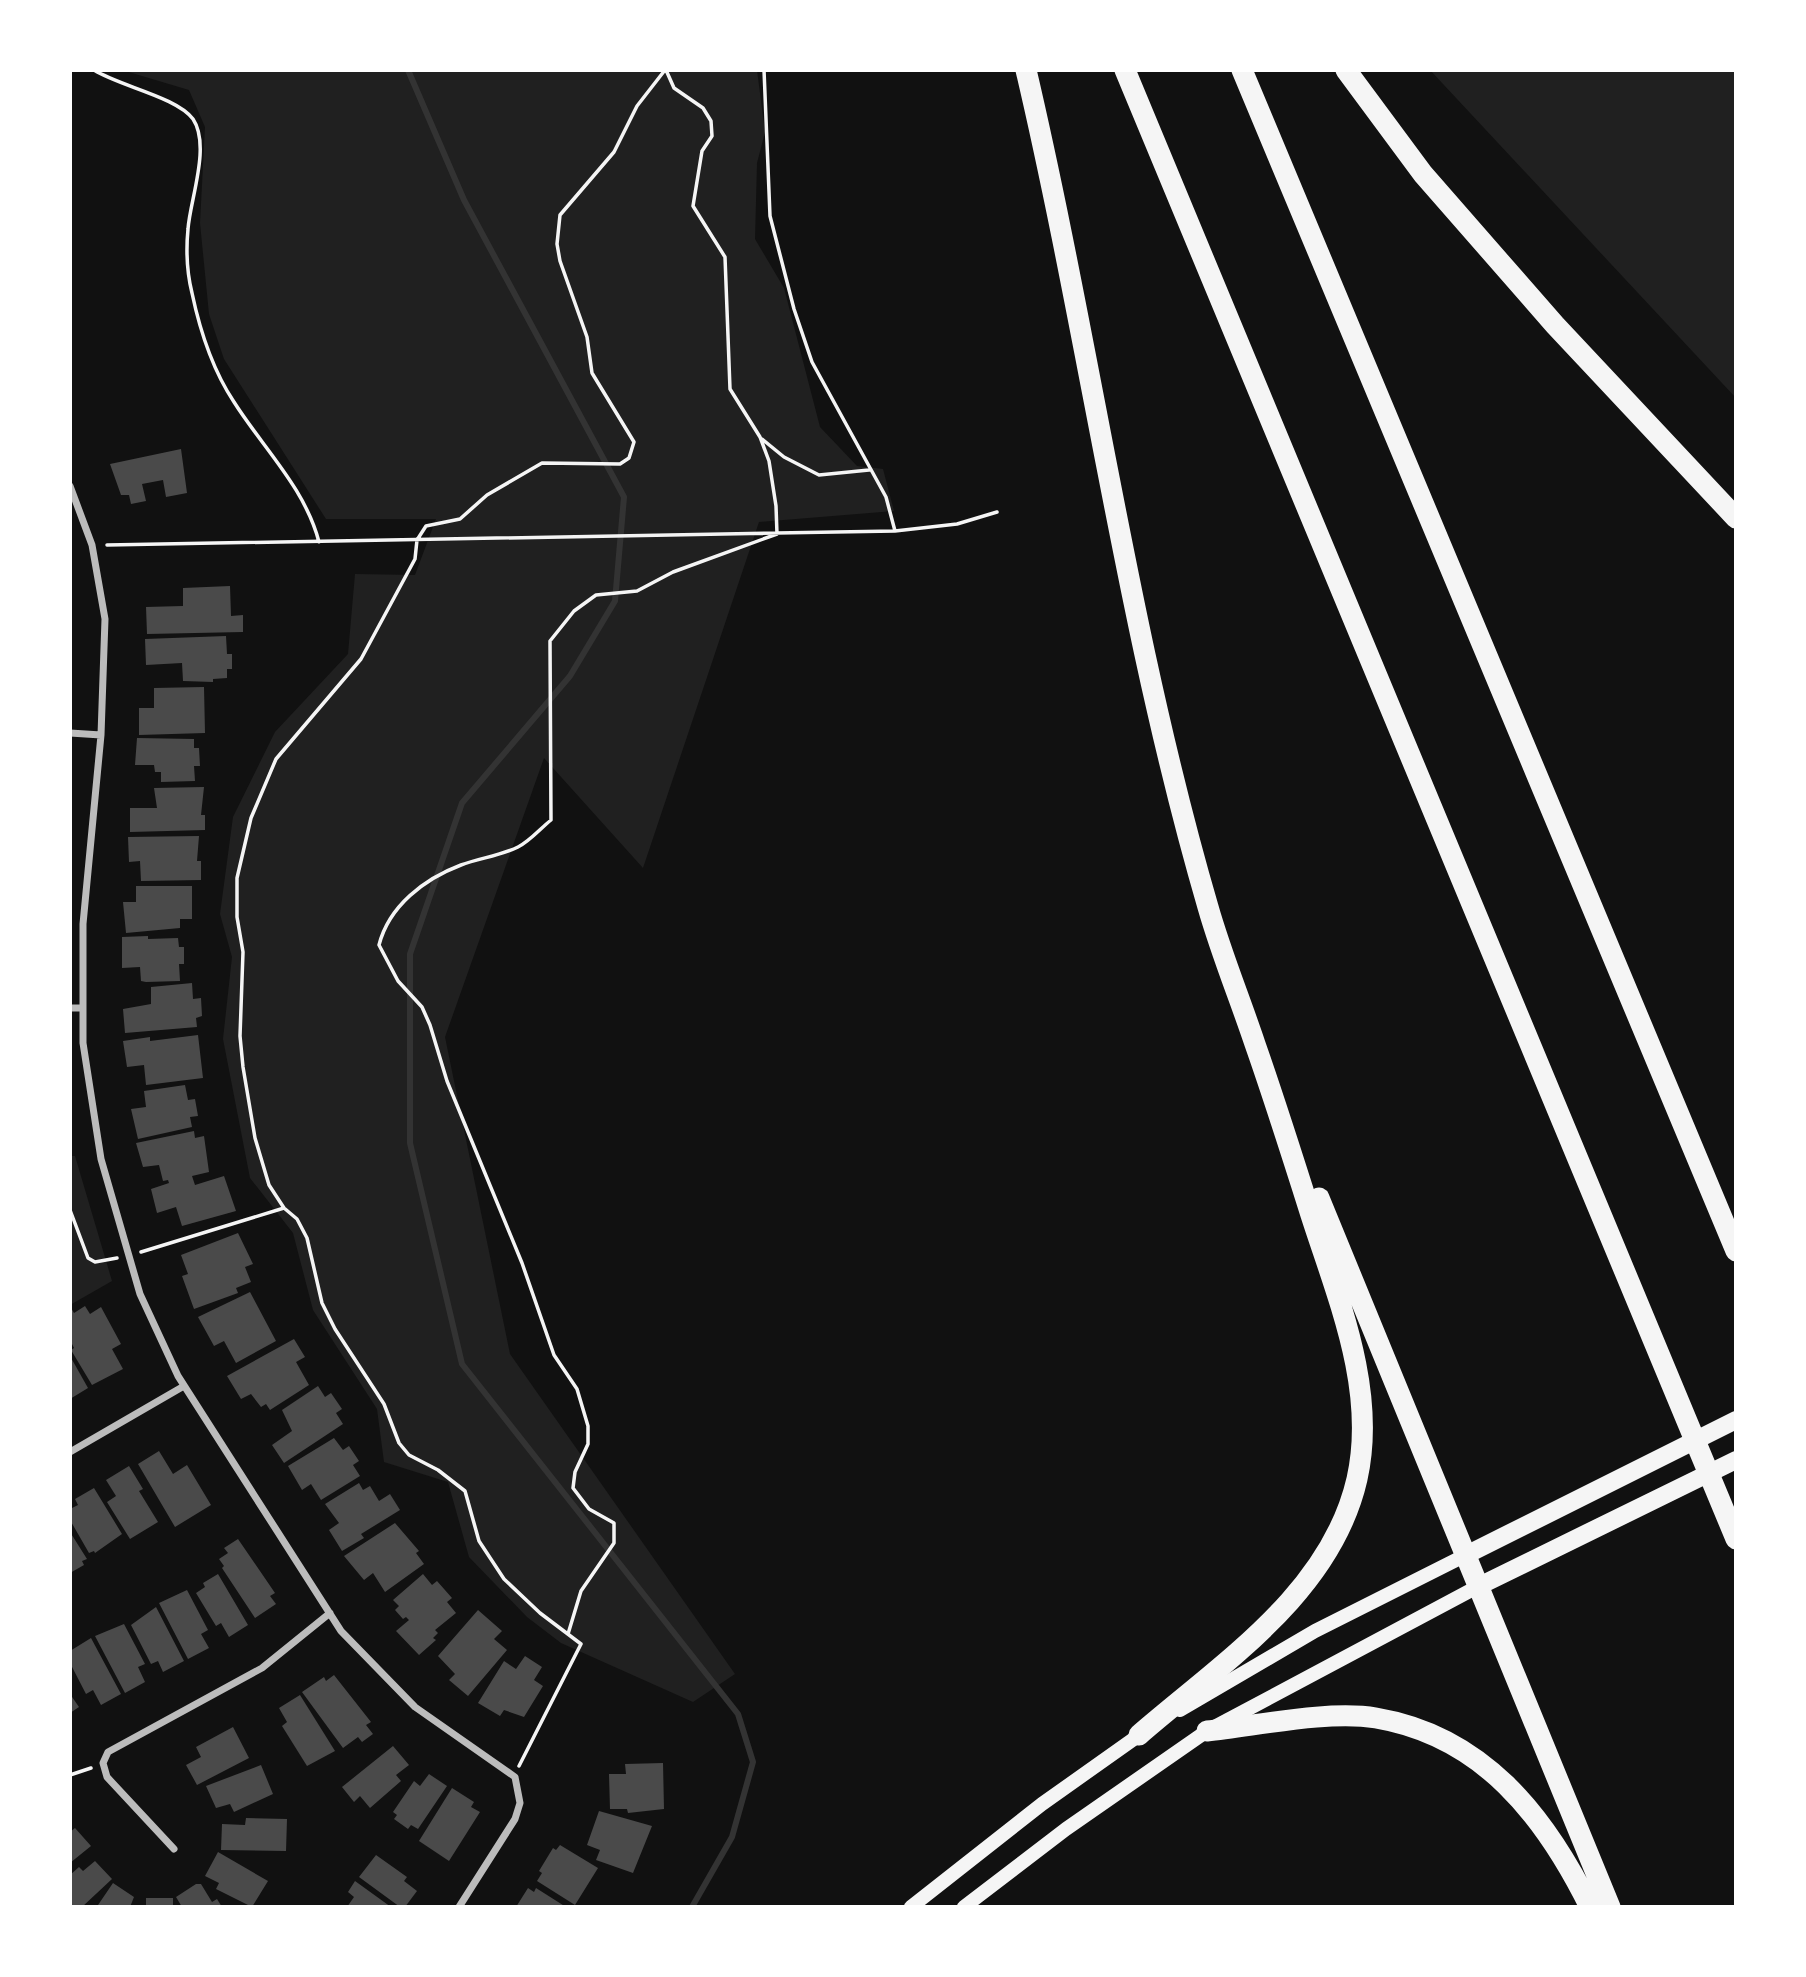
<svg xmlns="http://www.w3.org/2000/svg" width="1806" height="1977" font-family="'Sofia Sans Condensed',sans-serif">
<rect width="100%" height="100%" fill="#111"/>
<!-- green -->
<path fill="#202020" d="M122,70H757L765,132L757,163L755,239L784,288L820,427L857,466L883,469L894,511L759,522L643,868L544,758L445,1037L510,1354L735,1674L693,1702L561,1643L527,1617L469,1557L448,1482L384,1462L377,1409L313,1310L293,1233L250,1178L223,1039L232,957L220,914L233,817L275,732L348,654L355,574L415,575L436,519H326L224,359L209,314L200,223L205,127L189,90Z
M1430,70H1736V398Z
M70,1156H75L112,1281L70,1305Z"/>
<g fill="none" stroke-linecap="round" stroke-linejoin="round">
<!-- stream -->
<path stroke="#333" stroke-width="6" d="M408,70L464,200L624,497L615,601L570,676L462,803L410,954V1143L462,1364L738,1714L753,1762L732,1837L692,1907"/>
</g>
<!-- building -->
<path fill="#4a4a4a" d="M181,449L187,493L166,497L163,480L142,484L146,501L131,504L129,495H121L110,464Z
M230,586L231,616L243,615V632L147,634L146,607L183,606V588Z
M226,636L227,654H232V669H227V678L213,679V682L183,681L182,663L146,665L145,639Z
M204,687L205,733L139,735V708H154V688Z
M137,738L194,739V748H199L200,766H194L195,781L161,782V772H155L154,765H135Z
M204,787L201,815H205V830L130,832V808H157L154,788Z
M199,836L197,861H201V880L141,881L140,861L129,862L128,837Z
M136,886H192V919H180V928L126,933L123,902H136Z
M148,936V939L178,938L179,947H184V964H179L180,981L146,982L141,981L140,967L122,968V937Z
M192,983L193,999L201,998L202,1016L196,1018L197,1027L125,1033L123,1009L151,1004V987Z
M198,1035L203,1078L146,1085L144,1065L127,1067L123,1041L150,1037V1041Z
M185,1085L188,1100L195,1099L198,1116L190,1117L192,1127L138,1139L131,1109L146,1107L144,1091Z
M194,1131L195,1138L204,1136L209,1172L192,1176L195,1185L224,1176L236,1211L182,1226L176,1207L157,1213L151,1189L169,1183L168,1180L163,1181L159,1165L143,1167L136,1143Z
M238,1233L253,1264L245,1267L251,1282L236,1288L238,1293L194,1309L182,1276L188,1274L181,1255Z
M250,1292L276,1341L236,1363L224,1341L214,1346L198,1317Z
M70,1306L74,1313L85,1306L90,1314L101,1307L121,1344L112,1349L123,1369L92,1385L71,1350L74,1348L70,1340Z
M294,1339L305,1357L296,1362L309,1385L270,1410L266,1404L261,1407L251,1394L241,1399L227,1376Z
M70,1356L88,1388L70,1399Z
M318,1386L325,1397L331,1393L342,1409L336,1413L343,1424L284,1463L272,1445L292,1431L282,1410Z
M334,1438L343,1450L349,1446L359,1461L353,1465L360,1476L321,1500L311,1484L302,1490L288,1466Z
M159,1451L173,1474L187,1465L211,1505L175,1527L138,1464Z
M129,1466L143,1489L139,1491L158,1522L130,1539L107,1502L116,1496L106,1480Z
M359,1483L363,1490L370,1486L379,1501L390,1494L400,1510L361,1534L364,1538L342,1551L329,1530L339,1523L325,1504Z
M94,1488L122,1534L95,1553L94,1551L89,1553L70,1520V1509L78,1505L75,1499Z
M395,1523L419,1551L416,1553L424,1564L385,1592L373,1573L364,1580L344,1556Z
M70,1532L87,1559L82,1561L84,1565L70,1573Z
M238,1539L275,1593L270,1596L276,1604L255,1618L222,1568L224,1566L219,1559L228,1553L224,1548Z
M218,1574L248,1625L229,1637L221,1623L216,1626L196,1593L205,1587L203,1583Z
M423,1574L432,1585L437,1581L452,1598L447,1602L456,1613L435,1630L438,1633L433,1638L436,1640L419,1655L396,1631L409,1620L406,1617L403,1619L395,1610L399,1606L393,1600Z
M187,1590L208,1630L201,1634L209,1648L188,1659L159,1603Z
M156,1607L184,1661L163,1672L158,1661L151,1664L131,1625Z
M478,1610L502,1631L494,1639L507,1650L468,1696L449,1680L455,1674L438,1656Z
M124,1624L145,1664L138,1667L145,1682L125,1693L95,1636Z
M91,1638L121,1694L101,1705L93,1690L86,1694L70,1663V1651Z
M525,1656L542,1667L534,1680L543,1686L524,1717L504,1710L500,1716L478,1703L504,1661L516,1669Z
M334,1675L371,1722L366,1725L373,1734L362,1742L358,1737L343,1748L302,1692L324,1677L326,1681Z
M70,1694L79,1707L70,1713Z
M300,1695L335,1751L307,1766L282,1726L287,1722L279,1708Z
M233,1727L249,1758L197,1785L186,1765L201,1757L196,1747Z
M393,1746L409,1765L396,1775L401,1781L370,1808L360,1796L354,1802L342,1787Z
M663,1763L664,1809L628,1813L627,1809H610L609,1774H626L625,1764Z
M261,1765L273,1794L234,1812L230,1804L216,1808L206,1786Z
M429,1774L447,1786L418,1829L411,1825L408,1829L394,1819L397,1815L393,1812L414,1781L420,1786Z
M452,1788L474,1802L471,1807L480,1812L449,1861L419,1841Z
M599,1811L652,1826L633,1873L596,1860L600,1850L587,1845Z
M246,1818L287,1819L286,1851L221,1850L222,1824L245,1825Z
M75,1828L91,1846L70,1863V1832Z
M560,1845L598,1868L575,1905L537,1881L542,1873L539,1871L553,1848L556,1850Z
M218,1852L268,1881L252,1907L216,1889L219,1883L205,1876Z
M376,1855L407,1877L404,1881L417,1891L405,1907H400L359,1877Z
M95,1861L112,1879L82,1907H70V1875L79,1867L83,1871Z
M355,1881L391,1907H347L354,1897L348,1892Z
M113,1883L134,1897L130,1907L98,1905Z
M196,1884H201L212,1902L217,1899L222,1907H182L176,1897Z
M528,1888L534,1892L536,1888L566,1907H516Z
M146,1898H173V1907H146Z"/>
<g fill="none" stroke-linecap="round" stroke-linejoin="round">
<!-- path -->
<path stroke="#f5f5f5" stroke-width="3.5" d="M94,70C119,86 177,97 193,119C211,146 190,200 188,229C186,250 187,273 192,293C200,331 212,369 234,402C263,448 305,488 319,542
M764,70L770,216L794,309L812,362L886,497L895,531
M762,439L784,457L819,475L869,470
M417,540L415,559L361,659L276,759L251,818L237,878V917L243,952L240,1036L243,1067L255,1138L269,1185L284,1208L297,1219L307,1238L322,1303L335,1329L384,1404L399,1443L409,1455L438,1470L465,1491L479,1541L504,1579L540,1613L581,1644L519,1766
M417,540L426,526L460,519L487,495L542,463L620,464L629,458L634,442L592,373L587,337L560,261L557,244L560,215L614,152L637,106L665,70
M107,545L895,531L957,524L997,512
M70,1210L88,1258L95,1262L117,1258
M141,1252L284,1208
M568,1634L581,1591L614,1543V1523L589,1509L573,1488L575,1472L588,1444V1426L577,1389L554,1355L522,1263L447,1081L430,1025L422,1007L398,981L379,945C389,906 424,879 461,865C479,858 500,856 518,847C529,842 541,828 551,820L550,641L574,611L596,595L637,591L673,572L777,534L776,506L769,461L760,437L730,389L725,257L693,206L702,151L712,136L711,121L703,108L674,88L666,70
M70,1775L91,1768"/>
<!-- minor -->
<path stroke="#bcbcbc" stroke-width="7" d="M70,486L92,545L105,619L101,735L83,924V1043L101,1159L140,1294L178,1376L341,1631L415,1707L515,1777L520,1803L515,1819L459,1907
M70,733L101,735
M70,1008H83
M70,1452L184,1386
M174,1849L107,1777L103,1763L108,1752L262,1668L330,1613"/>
<!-- secondary -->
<path stroke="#f5f5f5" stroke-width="14" d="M1180,1710L1315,1631L1466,1555
M911,1907L1042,1804L1145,1731
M964,1907L1066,1829L1207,1731L1479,1586"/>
<!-- primary -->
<path stroke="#f5f5f5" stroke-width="18" d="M1466,1555L1736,1420
M1479,1586L1736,1460"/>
<!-- motorway -->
<path stroke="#f5f5f5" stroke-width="21" d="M1026,70C1091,348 1128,633 1208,907C1221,953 1240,999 1255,1044C1275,1101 1293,1158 1311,1215C1338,1299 1377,1390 1357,1479C1331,1593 1222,1663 1139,1735
M1125,70L1736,1539
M1242,70L1736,1251
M1346,70L1423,174L1555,325L1736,518
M1319,1198L1610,1907
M1207,1731C1256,1726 1328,1710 1376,1718C1483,1736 1545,1816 1590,1907"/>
</g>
<!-- border -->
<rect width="1806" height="1977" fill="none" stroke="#ffffff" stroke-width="144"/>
</svg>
